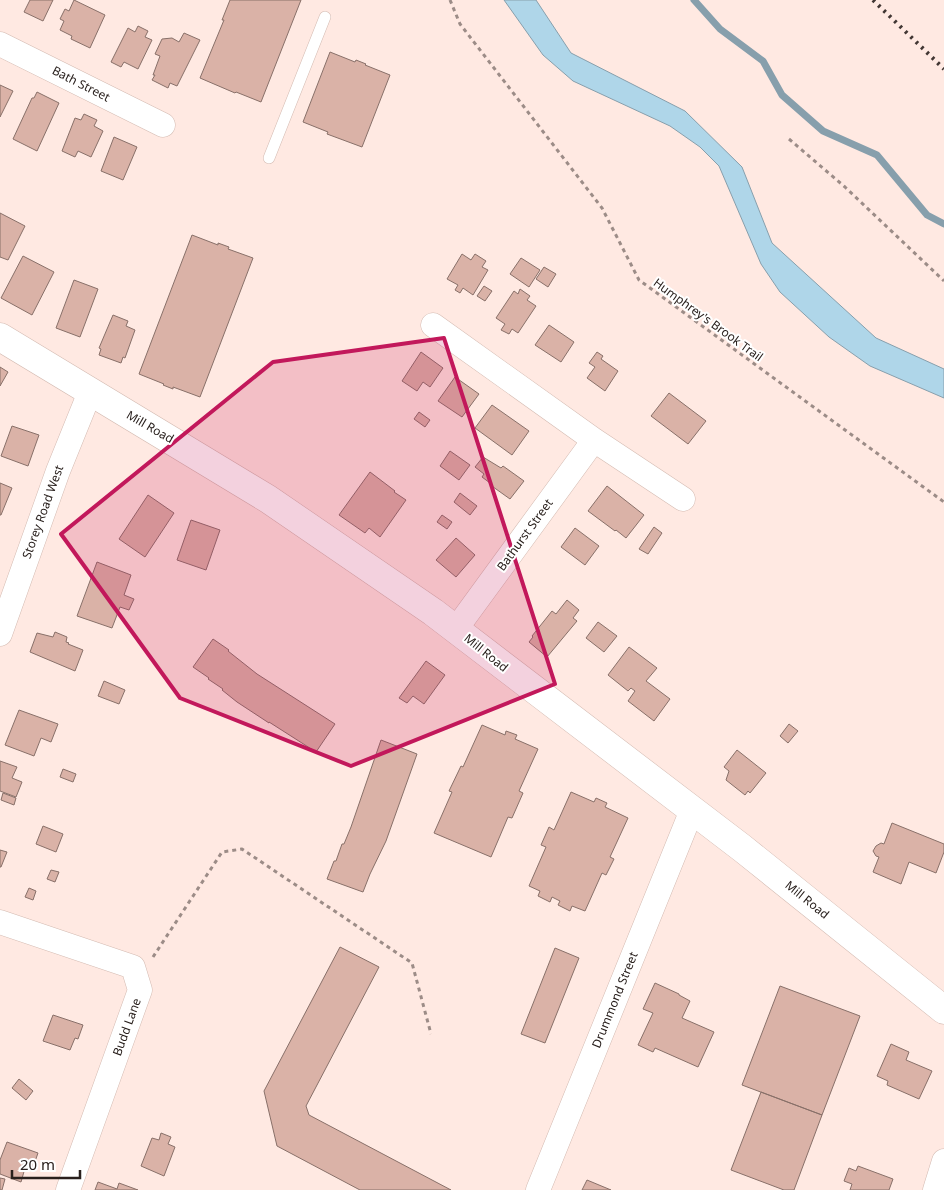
<svg xmlns="http://www.w3.org/2000/svg" width="944" height="1190" font-family="'Noto Sans',sans-serif">
<rect width="100%" height="100%" fill="#ffe9e2"/>
<!-- water -->
<path fill="#afd6e9" stroke="#879fac" d="M504,0H536L571,53L685,111L742,167L772,243L876,338L944,369V398L870,366L829,337L780,292L761,264L719,166L700,147L670,126L573,81L543,55Z"/>
<g fill="none" stroke-linecap="round" stroke-linejoin="round">
<!-- stream -->
<path stroke="#879fac" stroke-width="7" d="M694,0L720,29L763,61L782,95L823,131L877,155L927,215L944,224"/>
</g>
<!-- building -->
<path fill="#dab2a7" stroke="#887069" d="M30,0H53L43,21L24,12Z
M74,0L105,15L90,48L71,39L72,36L60,30L64,21L60,19L65,9L69,11Z
M230,0H301L261,102L236,92L235,93L200,78L224,20H222Z
M138,26L148,31L145,37L152,40L138,69L124,62L121,67L111,62L128,28L135,32Z
M184,33L200,40L177,86L170,83L168,88L152,80L155,75H153L160,56L155,54L162,39L172,38L179,42Z
M330,52L355,62L356,60L366,64L365,65L390,75L362,147L327,134L328,132L303,122Z
M0,85L13,91L0,117Z
M37,92L59,103L37,151L13,139L32,98H34Z
M84,114L97,120L94,126L103,131L91,157L78,151L75,157L62,151L75,118L81,120Z
M114,137L137,147L123,180L101,171Z
M0,213L25,226L8,260L0,257Z
M192,235L218,245V243L229,247L228,249L253,258L200,397L173,387V389L163,385L164,384L139,374Z
M462,254L471,260L475,254L486,261L482,267L488,270L473,295L463,288L460,293L455,290L458,285L447,279Z
M23,256L54,272L32,315L1,298Z
M521,258L540,270L529,287L510,274Z
M544,267L556,274L548,287L536,279Z
M74,280L98,289L80,337L56,328Z
M484,286L492,291L485,301L477,296Z
M520,289L530,296L527,300L536,306L518,333L512,329L509,334L501,330L505,324L496,318L514,291L518,294Z
M113,315L128,321L126,326L135,330L125,358L123,357L121,363L99,355L101,349L99,348Z
M549,325L574,342L561,362L535,345Z
M421,352L443,368L430,387L423,382L417,391L402,381Z
M597,352L603,356L601,359L618,371L605,391L587,378L595,367L589,363Z
M0,367L8,372L0,386Z
M455,377L479,394L462,417L438,401Z
M669,393L706,421L688,444L651,416Z
M492,405L529,431L512,455L475,428Z
M419,412L430,420L425,427L414,419Z
M12,426L39,435L28,466L1,456Z
M450,451L470,465L459,480L440,466Z
M483,457L501,468L503,466L524,481L510,499L489,484L490,483L482,477L484,474L475,467Z
M370,472L395,491L394,492L406,500L380,537L369,528L365,533L339,515Z
M0,483L12,488L1,515H0Z
M607,486L644,515L626,538L616,530L615,531L588,511Z
M460,493L477,506L470,515L454,502Z
M148,495L174,513L145,557L119,539Z
M442,515L452,522L447,529L437,522Z
M191,520L220,530L206,570L177,560Z
M654,527L662,533L648,554L639,549Z
M575,528L599,546L585,565L561,547Z
M456,538L475,555L456,577L436,560Z
M97,562L131,575L124,595L134,599L129,610L120,607L112,628L77,616Z
M567,600L579,610L573,618L577,621L547,657L529,642L533,637L532,636L552,611L556,614Z
M598,622L617,636L604,652L586,638Z
M55,632L67,637L66,642L69,643L68,644L83,650L75,671L30,652L37,633L53,637Z
M213,639L229,650L228,651L257,674L335,724L316,752L269,722V723L237,702L222,690L223,689L208,679L209,678L193,667Z
M629,647L657,668L646,681L670,699L654,721L628,701L635,691L631,688L628,691L608,675Z
M426,661L445,675L424,704L413,696L407,703L399,698Z
M104,681L125,690L119,704L98,696Z
M19,710L58,724L51,742L41,738L34,756L5,745Z
M789,724L798,731L788,743L780,736Z
M482,725L505,735L506,731L517,735L515,739L538,749L519,791L523,793L512,818L508,817L491,857L434,833L452,792L449,791L461,766L463,767Z
M381,740L417,754L386,841L370,874L363,892L327,879L334,861H336L342,844H344L351,827Z
M737,750L766,773L750,793L748,791L745,795L726,780L729,771L724,767Z
M0,761L17,767L12,778L22,782L16,797L0,791Z
M63,769L76,774L73,782L60,777Z
M571,792L594,802L596,798L607,803L605,807L628,818L610,857L614,859L606,875L602,873L585,911L572,906L570,911L558,905L560,901L552,897L550,902L538,896L540,891L529,886L546,847L541,845L549,827L554,830Z
M3,793L16,798L14,805L1,800Z
M892,823L944,844V852L936,873L909,862L901,884L873,872L879,857L876,856L873,851L876,846L881,843L884,844Z
M43,826L63,834L56,852L36,844Z
M0,850L7,852L1,867H0Z
M51,870L59,872L55,882L47,879Z
M29,888L36,891L33,900L25,897Z
M340,947L379,967L306,1106L309,1115L451,1190H360L277,1146L264,1091Z
M555,948L579,958L545,1043L521,1034Z
M655,983L679,994V995L690,1001L682,1018L714,1032L698,1067L655,1048L653,1052L638,1045L653,1013L643,1009Z
M780,986L860,1016L822,1115L742,1085Z
M53,1015L83,1025L78,1039L75,1038L70,1050L43,1041Z
M891,1044L909,1052L906,1060L932,1071L919,1099L887,1085L888,1081L877,1076Z
M19,1079L33,1091L26,1100L12,1088Z
M761,1092L822,1115L794,1190H784L731,1170Z
M161,1133L171,1137L168,1144L175,1147L164,1176L141,1166L152,1138L159,1140Z
M7,1142L38,1153L32,1170L25,1168L21,1182L0,1174V1160Z
M858,1166L893,1179L889,1190H850L852,1184L844,1181L849,1168L856,1171Z
M0,1178L5,1179L2,1190H0Z
M587,1180L611,1190H582Z
M98,1182L117,1189L119,1183L138,1190H95Z"/>
<g fill="none" stroke-linecap="round" stroke-linejoin="round">
<!-- service casing -->
<g stroke="#d4bbb2" stroke-width="12">
<path id="service" d="M269,158L325,17"/>
</g>
<!-- minor casing -->
<g stroke="#d4bbb2" stroke-width="25">
<path id="minor" d="M0,44L163,125
M433,325L594,440L683,499
M456,629L594,440
M0,634L58,471L90,392
M0,922L133,967L140,990L68,1190
M538,1190L692,810
M935,1190L944,1161"/>
</g>
<!-- tertiary casing -->
<g stroke="#d4bbb2" stroke-width="29">
<path id="tertiary" d="M0,337L268,499L433,612L742,848L944,1010"/>
</g>
<!-- path -->
<path stroke="#9c8c87" stroke-width="3" stroke-dasharray="4 4" stroke-linecap="butt" d="M450,0L460,24L602,208L639,280L944,502
M789,139L845,187L944,281
M153,957L222,852L242,849L412,963L431,1034"/>
<!-- service -->
<use href="#service" stroke="#fff" stroke-width="11"/>
<!-- minor -->
<use href="#minor" stroke="#fff" stroke-width="24"/>
<!-- tertiary -->
<use href="#tertiary" stroke="#fff" stroke-width="28"/>
<!-- rail -->
<path stroke="#413633" stroke-width="4" stroke-dasharray="2.5 5" stroke-linecap="butt" d="M873,0L944,69"/>
</g>
<!-- marked area -->
<path fill="#c2185b" fill-opacity="0.2" stroke="#c2185b" stroke-width="4" stroke-linejoin="round" d="M444,338L555,684L351,766L180,698L61,534L273,362Z"/>
<g text-anchor="middle" stroke-width="4" stroke-linejoin="round" paint-order="stroke">
<!-- street labels -->
<g font-size="12" fill="#29201d" stroke="#fff">
<text transform="translate(81 84) rotate(27)" y="4">Bath Street</text>
<text transform="translate(708 320) rotate(36)" y="4">Humphrey's Brook Trail</text>
<text transform="translate(150 427) rotate(30)" y="4">Mill Road</text>
<text transform="translate(43 512) rotate(-70)" y="4">Storey Road West</text>
<text transform="translate(525 535) rotate(-54)" y="4">Bathurst Street</text>
<text transform="translate(486 653) rotate(39)" y="4">Mill Road</text>
<text transform="translate(807 900) rotate(39)" y="4">Mill Road</text>
<text transform="translate(615 1000) rotate(-68)" y="4">Drummond Street</text>
<text transform="translate(127 1027) rotate(-70)" y="4">Budd Lane</text>
</g>
</g>
<!-- scale -->
<path d="M12 1170v8h68v-8" fill="none" stroke="#29201d" stroke-width="2.5"/>
<text x="20" y="1170" font-size="15" fill="#29201d" stroke="#ffffff" stroke-width="4" paint-order="stroke">20 m</text>
</svg>
